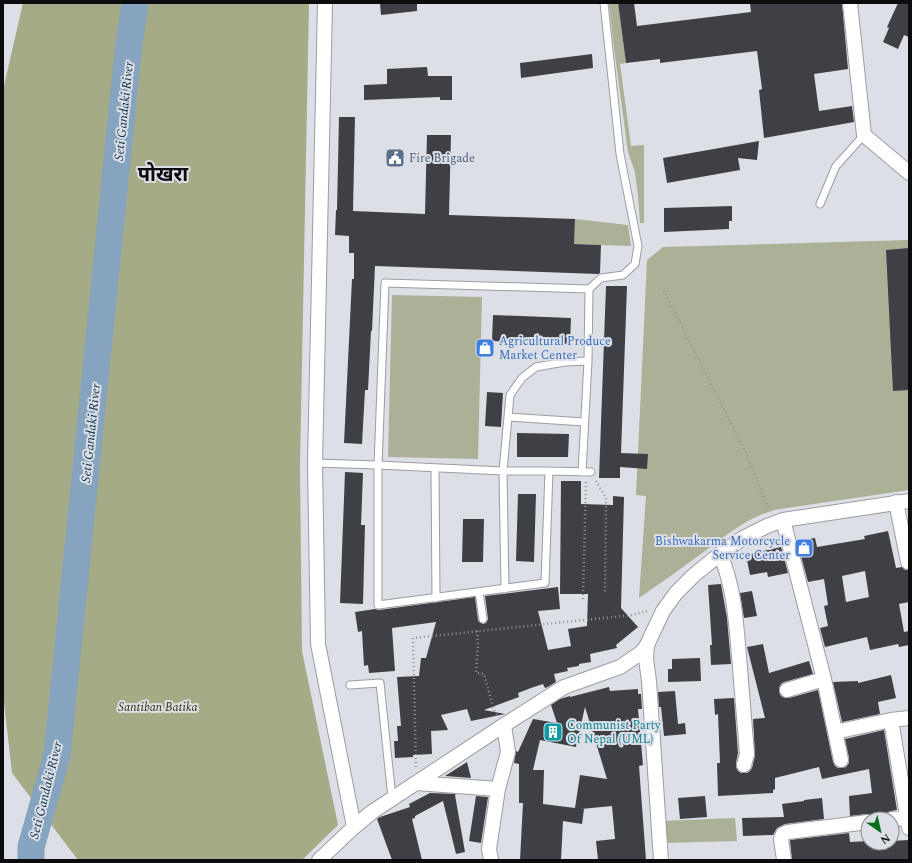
<svg xmlns="http://www.w3.org/2000/svg" width="912" height="863" font-family="Spectral,'Noto Sans Devanagari',serif">
<rect width="100%" height="100%" fill="#dcdfe6"/>
<!-- green -->
<path fill="#acb096" d="M609,3H618L626,63L620,64L631,146L644,145V223H640L638,196L635,172L628,152L614,48Z
M575,219L628,225L631,246L574,244Z
M909,240V490L780,509C750,515 728,534 705,551C683,567 661,583 639,598L646,496L636,495L647,260L663,247Z
M392,295L482,297L478,459L388,457Z
M735,818L737,841L664,843L663,821Z"/>
<!-- forest -->
<path fill="#a5ab86" d="M23,3H309L300,466L302,651L338,825L302,860H78L12,773L3,694V90Z"/>
<g fill="none" stroke-linecap="round" stroke-linejoin="round">
<!-- river -->
<path stroke="#86a3bf" stroke-width="27" d="M31,860V847L57,755L128,52L135,3"/>
</g>
<!-- building -->
<path fill="#3e4046" fill-rule="evenodd" d="M380,3H417V11L381,15Z
M618,3H634L637,26L751,12L750,3H842L848,69L814,74L819,111L852,106L854,122L764,138L759,90L762,89L757,51L660,63V59L626,63Z
M898,3H909V37L904,35L898,49L883,42L889,28L887,27Z
M592,54L593,68L521,78L520,63Z
M427,67L428,76H452V100H440V97L364,100V85L387,84V69Z
M339,117H355L353,211L425,214L427,135H451L449,215L575,219L574,244L601,245L600,273L598,274L375,266L372,331H371L368,390H365L362,444L344,443L352,279H354V253H349V236L335,235L336,210H337Z
M759,141L757,160L738,158L740,170L667,183L663,158Z
M732,206V221H729V229L664,232V208Z
M909,248V390L893,391L886,250Z
M606,286H627L621,453L648,454L647,469L620,467V478H599Z
M493,315L571,318L570,344L492,341Z
M487,392L503,393L501,427L485,426Z
M517,433L569,434L568,457H517Z
M345,472L363,473L361,525H365L363,604L340,603Z
M561,481H581V504L613,505V496L624,497L621,608L638,627L616,645L617,648L590,654L591,662L579,664V666L567,668L568,671L554,674L556,682L546,688L547,687L545,688L543,684L531,688L518,693L519,697L484,710L505,714L471,721L467,709L441,715L448,730L431,731L432,754L413,755V757L395,758L394,741H398L397,726H401L397,677L419,676L421,658H426L436,622L392,628L395,671L369,673L368,665L364,666L362,631L358,632L355,612L375,609L379,610L475,597L478,620L479,622L483,624L486,623L488,619L485,596L558,587L560,609L538,611L548,650L571,646L568,629L587,626L588,594H560Z
M518,494H536L534,562L516,561Z
M463,519H484L483,562H462Z
M888,531L896,568L902,567L905,570H909V602L899,604L904,632L909,631V645L899,647L898,644L870,650L867,637L825,647L820,628L828,626L824,606L828,605L824,579L808,582L797,541L815,538L817,547L865,539L864,536ZM865,571L869,597L846,602L842,576Z
M781,547L788,573L768,577L767,572L750,575L746,555Z
M721,584L727,618L731,664L711,665L710,645H712L708,585Z
M752,591L757,616L744,618L740,593Z
M763,644L769,673L809,661L813,674L784,682L781,684L779,688V692L781,696L785,698H789L818,690L833,762L835,766L838,768H842L846,767L849,763V758L845,739L884,730L897,810L891,811L886,813L872,815L867,814L850,816L849,796L872,793L869,769L822,779L819,767L775,778V789L773,790V793L718,796L717,763H720L718,714L715,715L714,699L734,698L738,753L736,763V767L738,771L741,773H747L750,771L752,768L755,756L753,719L765,718L747,647Z
M700,658L701,681L668,682V669H672V659Z
M891,675L896,698L878,702L880,714L842,722L833,682L858,681V683Z
M609,687L610,691L638,689V694H641L642,709H638L643,765L639,766L646,860H598L596,841L615,839L612,806L581,809H584L582,824L563,821L561,860H520L523,803H519V764L514,763L516,751L518,752L533,719L557,723L551,705L560,699L570,696V697ZM585,707L607,779L580,775L575,808L543,804L544,770H533L540,740L576,747Z
M675,691L678,724L685,723L686,734L664,736L661,707H659L658,692Z
M467,762L471,778L445,776Z
M430,793L456,794L455,795L465,852L456,854L443,801L415,816V818L412,819L422,860H392L377,819L380,817L410,807L409,804Z
M476,796L488,797L481,843L469,841Z
M705,796L707,817L680,819L678,798Z
M822,798L824,819L785,824L777,828L773,835L743,836L742,818L784,817L782,804L804,801V800Z
M849,833L850,842L868,841V843H892V841L908,840L909,859L792,860L790,840Z"/>
<g fill="none" stroke-linecap="round" stroke-linejoin="round">
<!-- lane casing -->
<g stroke="#9b9da3" stroke-width="9">
<path id="lane" d="M820,204L836,166L864,135
M589,289L601,278L623,275L635,264L638,246L620,154L604,3
M508,417L584,422
M315,463L378,465L503,471H549L591,472
M435,468L436,598
M549,471L545,583L378,605V465L385,283L589,289L588,361L582,472
M505,589L503,471L510,395L522,378L536,367L565,362L588,361
M479,592L483,619
M350,685L380,683L392,798"/>
</g>
<!-- street casing -->
<g stroke="#9b9da3" stroke-width="16">
<path id="street" d="M325,3L315,463L318,644L354,827
M850,3L864,135L909,173
M896,502L908,562
M783,520L824,679L841,760
M720,554C734,586 736,621 739,656C742,689 744,721 747,754L744,765
M647,645L646,659L649,681L661,860
M787,690L824,679
M891,720L909,828
M835,732L891,720L909,718
M416,783L498,789
M892,819L907,818
M319,860L354,827L372,812L504,725L564,687L620,667L642,652L647,645L663,611L676,593L694,575L720,554L743,538L767,526L783,520L909,501
M491,860L489,849L498,789L508,752L504,725
M784,860L781,839L783,834L788,832L868,822"/>
</g>
<!-- path -->
<path stroke="#909297" stroke-width="2.5" stroke-dasharray="1 3" stroke-linecap="butt" d="M664,291L747,455L769,510
M596,481L606,498L605,593
M583,599L586,481
M477,631L478,644L476,673L484,674L494,710L497,715
M416,767L413,638L632,615L647,611"/>
<!-- lane -->
<use href="#lane" stroke="#fff" stroke-width="7"/>
<!-- street -->
<use href="#street" stroke="#fff" stroke-width="14"/>
</g>
<!-- icons -->
<defs>
<g id="civic-square" transform="scale(1)"><rect x="-9" y="-9" width="18" height="18" rx="4" fill="#5c6f8a" stroke="#dcdfe6"/><path d="M-.6-6.5H3V-4.5H.6V-3L4-1V1h2V6H-6V1h2V-1L-.6-3ZM-1.2 2.5V6h2.4V2.5Z" fill="#fff"/></g>
<g id="shop-square" transform="scale(1)"><rect x="-9" y="-9" width="18" height="18" rx="4" fill="#3f7fe0" stroke="#dcdfe6"/><path d="M-5-2.5h2.3a2.7 3.5 0 0 1 5.4 0H5L5.5 6h-11ZM-1.5-2.5h3a1.5 2.3 0 0 0-3 0Z" fill="#fff"/></g>
<g id="building-square" transform="scale(1)"><rect x="-9" y="-9" width="18" height="18" rx="4" fill="#0f9aa8" stroke="#dcdfe6"/><path d="M-4-6H4V6H1V3H-1V6H-4ZM-2.5-4.3h1.7v1.8h-1.7ZM.8-4.3h1.7v1.8H.8ZM-2.5-1h1.7V.8h-1.7ZM.8-1h1.7V.8H.8Z" fill="#fff"/></g>
</defs>
<g fill-rule="evenodd">
<use href="#civic-square" x="395" y="158"/>
<use href="#shop-square" x="485" y="348"/>
<use href="#shop-square" x="804" y="548"/>
<use href="#building-square" x="553" y="732"/>
</g>
<g text-anchor="middle" stroke-width="4" stroke-linejoin="round" paint-order="stroke">
<!-- service labels -->
<g font-size="12" fill="#4e5e75" stroke="#dcdfe6" text-anchor="start">
<text x="409" y="162">Fire Brigade</text>
</g>
<!-- shop labels -->
<g font-size="12" fill="#366cbe" stroke="#dcdfe6" text-anchor="start">
<text x="499" y="345">Agricultural Produce<tspan x="499" dy="14">Market Center</tspan></text>
<text x="790" y="545" text-anchor="end">Bishwakarma Motorcycle<tspan x="790" dy="14">Service Center</tspan></text>
</g>
<!-- park labels -->
<g font-size="12" font-style="italic" fill="#2f3304" stroke="#dcdfe6">
<text x="158" y="711">Santiban Batika</text>
</g>
<!-- culture labels -->
<g font-size="12" fill="#0d838f" stroke="#dcdfe6" text-anchor="start">
<text x="567" y="729">Communist Party<tspan x="567" dy="14">Of Nepal (UML)</tspan></text>
</g>
<!-- water labels -->
<g font-size="13" font-style="italic" fill="#0a2f4b" stroke="#dcdfe6">
<text transform="translate(123 111) rotate(-84)" y="5">Seti Gandaki River</text>
<text transform="translate(90 433) rotate(-84)" y="5">Seti Gandaki River</text>
<text transform="translate(45 790) rotate(-76)" y="5">Seti Gandaki River</text>
</g>
<!-- town labels -->
<g font-size="20" font-weight="bold" fill="#0b0c0e" stroke="#dcdfe6">
<text x="163" y="181">पोखरा</text>
</g>
</g>
<!-- border -->
<rect width="912" height="863" fill="none" stroke="#0b0c0e" stroke-width="8"/>
<!-- north arrow -->
<g transform="translate(880 831) rotate(146)"><circle r="19" fill="#dcdfe6" stroke="#888b90"/>
<path d="M0-3L7 15L0 10L-7 15Z" fill="#066f1e"/>
<text y="-6" font-size="11" font-weight="bold" text-anchor="middle" fill="#0b0c0e">N</text>
</g>
</svg>
